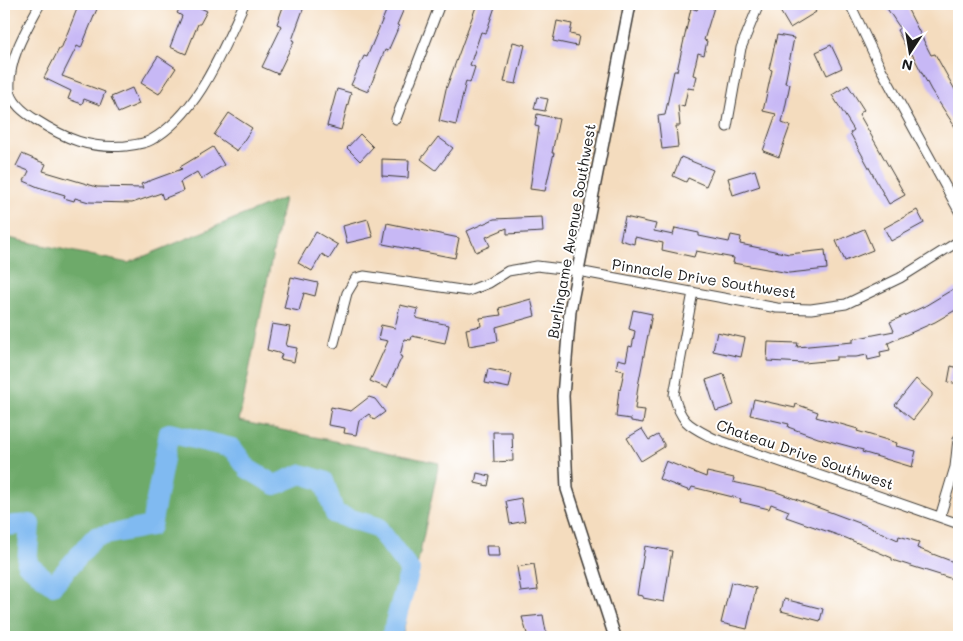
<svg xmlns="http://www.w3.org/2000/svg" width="963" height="641" font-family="Mali,sans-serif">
<rect width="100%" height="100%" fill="#fff"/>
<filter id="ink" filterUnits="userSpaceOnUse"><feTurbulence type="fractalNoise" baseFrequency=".02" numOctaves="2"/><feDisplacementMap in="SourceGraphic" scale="10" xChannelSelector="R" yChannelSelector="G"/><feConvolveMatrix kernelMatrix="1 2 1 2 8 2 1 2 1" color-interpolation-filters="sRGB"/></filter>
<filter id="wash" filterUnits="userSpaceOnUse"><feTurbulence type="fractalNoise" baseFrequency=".0096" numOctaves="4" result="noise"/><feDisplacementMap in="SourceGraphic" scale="20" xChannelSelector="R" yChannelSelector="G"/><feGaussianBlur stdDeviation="1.12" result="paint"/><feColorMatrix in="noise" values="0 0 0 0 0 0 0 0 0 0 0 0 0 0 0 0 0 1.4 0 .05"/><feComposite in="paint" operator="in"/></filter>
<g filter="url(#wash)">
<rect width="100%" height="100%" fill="#f4dcbe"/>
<!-- forest -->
<path fill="#6eaa6b" stroke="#456344" d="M284,198L239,421L439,463L402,637H4V237L128,263Z"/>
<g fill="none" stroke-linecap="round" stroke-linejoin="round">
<!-- river -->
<path stroke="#80baf1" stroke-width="20" d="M4,526L30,524L27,564L53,585L95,537L151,526L169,433L232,448L248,469L275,485L301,474L324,481L335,514L377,527L410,570L391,637"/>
</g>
<g id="blocks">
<!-- building -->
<path fill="#c7b8f5" d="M79,4H99L81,48L77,46L62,76L105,92L100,105L84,99L82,104L68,99L71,91L44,78L59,49H61Z
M182,4H192L207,11L200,24H198L186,54L170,47L182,16L177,13Z
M284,4H305L292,40L294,41L278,74L262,67L282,26L277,24Z
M389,4H406L397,25L399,26L388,51L385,50L368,92L351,85L364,56L367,57Z
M477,4H496L486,33L481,32L470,65L475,67L470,83L466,81L456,125L439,121L446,89Z
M699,4H715L704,40L707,41L704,55L698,53L693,75L697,76L694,89L688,88L684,107L678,105L680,126H676L678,147L662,149L658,116L665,115L674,71H677L691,8L697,10Z
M793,4H811L816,12L790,28L780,11Z
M884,4H905L931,55L935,54L959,97V133L931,90L912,54L910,55L897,30L900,28Z
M557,21L572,24L570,34L579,36L577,46L553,41Z
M777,35L794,38L785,83L790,84L782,123L790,126L779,157L763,151L776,114L763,111L772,70L769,69Z
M513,42L525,45L516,84L504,82Z
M831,45L842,68L827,75L816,52Z
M158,56L176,68L159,94L141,83Z
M848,85L864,110L859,114L905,195L889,204L850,133L854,130L832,95Z
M132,88L139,104L118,113L111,97Z
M337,89L351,93L341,130L327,126Z
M537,97L548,99L545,111L534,109Z
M229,113L252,128L237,151L214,135Z
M537,114L559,119L552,153H554L551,165L545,191L530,189L539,127L535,126Z
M360,134L373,147L360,161L347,148Z
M438,137L453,148L436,170L421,159Z
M213,147L224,165L201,179L197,172L180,182L183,191L163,199L161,193L132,203L89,202L75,198L74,201L64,198L65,195L38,187L24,181L29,171L16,166L22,154L46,164L43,171L97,187L143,188L141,184L182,169L180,167Z
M681,157L713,170L706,186L688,178L686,182L673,176Z
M382,159L409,160L408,178L382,176Z
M755,170L760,186L733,195L728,178Z
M917,210L924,223L891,241L884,228Z
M542,217L543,232L507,234V228L486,237L490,246L476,252L467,231L494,219Z
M625,217L656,224L654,231L673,235L675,228L699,233V236L729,242L731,235L741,237L740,244L789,254L825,250L827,269L789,273L733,263L734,258L696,251L694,257L662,250L663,243L635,237L634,244L620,240Z
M368,219L373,237L347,243L343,226Z
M387,223L459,238L455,258L383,244Z
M864,229L873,250L845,261L836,241Z
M316,232L338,245L329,259L322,254L312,271L298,263Z
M291,277L318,283L315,296L304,293L299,311L284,308Z
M955,288L959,296V308L935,322L888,343L890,350L880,352L881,357L868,360L867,355L856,357H836V360L804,363L767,361L768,342L798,343L797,347L853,342V339L894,331L890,322L925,306Z
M531,299L535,316L496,327L498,341L469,346L466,329L481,326L480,318L501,315L499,308Z
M400,305L418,309L416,318L449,325L445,343L412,336L411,340L404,339L400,356L402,357L387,388L370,381L388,341L378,339L381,325L395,328Z
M633,310L652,314L638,386L635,409L645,410L643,423L631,421V419L616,417L619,389L620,390L624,371L616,369L618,359L626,361L629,346L632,347L635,331L629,329Z
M272,324L290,327L286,346L297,348L294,362L280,359L282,354L267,350Z
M717,332L745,338L741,357L713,351Z
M951,366L959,368V384L948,382Z
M488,369L512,374L509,388L485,383Z
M724,374L734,405L716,411L706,380Z
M916,379L932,393V396L913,420L895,405Z
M369,397L375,399L385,412L374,420L369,414L359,421L356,435L344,433L345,428L328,425L331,407L351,411Z
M754,399L795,408L796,404L818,412L816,417L858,429L857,431L897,443L896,446L916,451L912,467L862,452L863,450L818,438L788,427L789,424L750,415Z
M642,429L649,440L658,435L664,444V447L641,461L627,438Z
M493,432H512L513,461L494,462Z
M666,461L706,477L707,472L734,478L733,482L774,491L862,524L898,540L899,536L919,542L917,548L959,564V581L892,560V558L846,538L786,517L789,511L771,504L769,509L740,502L741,499L692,487L690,491L659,479Z
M477,473L490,476L488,486L475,483Z
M521,498L525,521L510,524L506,501Z
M486,546H499L500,556H487Z
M645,546L672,551L664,602L643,598V596L637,595Z
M534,564L538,590L521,592L517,567Z
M731,582L756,588L747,629L721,623Z
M784,599L823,609L820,621L781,611Z
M543,615L547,637H528L522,617Z"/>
</g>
</g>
<g filter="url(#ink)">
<use href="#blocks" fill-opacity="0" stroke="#3c3934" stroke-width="1"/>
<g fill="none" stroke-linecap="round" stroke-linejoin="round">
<!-- minor casing -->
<g stroke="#3c3934" stroke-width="11">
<path id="minor" d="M40,4C26,30 8,59 10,89C11,103 25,113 36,120C66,139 89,149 125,146C133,145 144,144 151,140C198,114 222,51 244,4
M850,4L880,67L959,211
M396,119L440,4
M727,127L741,48L759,4
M693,292L674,395C681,424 690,426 715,439L959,524
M334,343L347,293L356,278L364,276L468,291L489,283L508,271L537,266L578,271L777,308L811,309L846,304L900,278L959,241
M940,517L955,467L958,439"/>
</g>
<!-- tertiary casing -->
<g stroke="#3c3934" stroke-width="14">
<path id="tertiary" d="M615,637L567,489L563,396L570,311L630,4"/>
</g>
<!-- minor -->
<use href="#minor" stroke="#fff" stroke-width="9"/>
<!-- tertiary -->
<use href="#tertiary" stroke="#fff" stroke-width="11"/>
</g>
</g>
<g text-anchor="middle" stroke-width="4" stroke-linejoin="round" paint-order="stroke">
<!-- street labels -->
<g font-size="15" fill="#1c1c1c" stroke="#fff">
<text transform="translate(572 231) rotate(-80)" y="5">Burlingame Avenue Southwest</text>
<text transform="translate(704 279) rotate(9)" y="5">Pinnacle Drive Southwest</text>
<text transform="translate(805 455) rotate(19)" y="5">Chateau Drive Southwest</text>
</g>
</g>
<!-- margin -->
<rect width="963" height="641" fill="none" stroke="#fff" stroke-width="20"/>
<!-- north arrow -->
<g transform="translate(910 52) rotate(192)" stroke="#ffffff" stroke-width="4" paint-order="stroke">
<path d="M0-4L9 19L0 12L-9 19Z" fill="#1c1c1c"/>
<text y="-8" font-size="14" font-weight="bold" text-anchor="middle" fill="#1c1c1c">N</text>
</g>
</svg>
